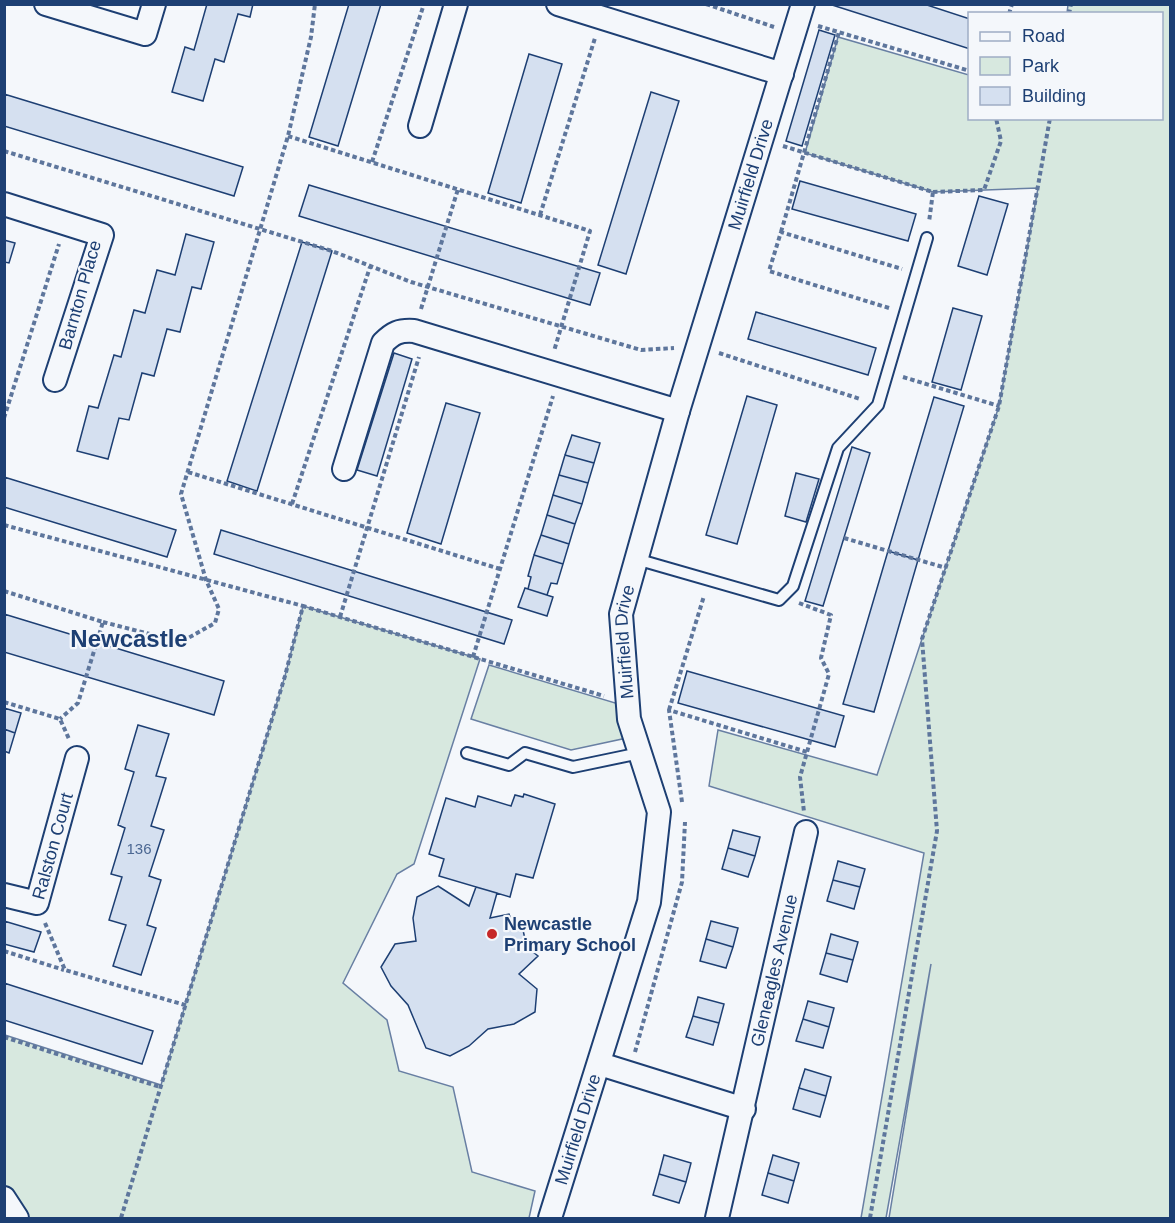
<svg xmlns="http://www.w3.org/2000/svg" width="1175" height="1223" font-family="Arial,sans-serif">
<rect width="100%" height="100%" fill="#f4f7fb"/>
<!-- green -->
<path fill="#d7e8df" stroke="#687fa3" stroke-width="1.5" d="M1068,5H1170V1218H889L931,964L886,1218H861L924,853L709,786L718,730L877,775L999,406L1038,188L933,192L805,153L838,37L969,75L970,118H1162V14L1067,13Z
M303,606L480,659L414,864L397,874L343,983L387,1020L399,1071L453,1087L472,1172L535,1191L529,1218H17L5,1198V1035L161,1085L285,676Z
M489,665L622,705L627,730L622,739L571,750L471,719Z"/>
<!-- building -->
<path fill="#d5e0f0" stroke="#1d3f73" stroke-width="1.5" d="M207,4H253L250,17L238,14L224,62L215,59L203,101L172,92L185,47L194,50Z
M349,4H381L338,146L309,137Z
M829,4H924L970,19V49Z
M819,30L835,35L802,146L786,141Z
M529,54L562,64L521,203L488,193Z
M651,92L679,101L626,274L598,265Z
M4,94L243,167L234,196L4,126Z
M800,181L916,214L908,241L792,209Z
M309,185L600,273L590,305L299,216Z
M979,196L1008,204L987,275L958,266Z
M186,234L214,242L201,289L192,287L180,332L167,329L154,376L142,373L129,420L119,418L108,459L77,451L89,406L98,408L114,355L121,357L134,310L145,313L157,270L175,275Z
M4,240L15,243L9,263L4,262Z
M302,242L332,251L257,491L227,481Z
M953,308L982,316L961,390L932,382Z
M756,312L876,348L868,375L748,339Z
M394,353L412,359L377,476L357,470Z
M747,396L777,405L737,544L706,535Z
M934,397L964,406L918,560L888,551Z
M446,403L480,413L441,544L407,533Z
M572,435L600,443L594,463L565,455Z
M852,447L870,453L823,606L805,601Z
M565,455L594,463L588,483L559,475Z
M796,473L819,479L806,522L785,516Z
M559,475L588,483L582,504L553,495Z
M4,477L176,530L167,557L4,507Z
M553,495L582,504L575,524L547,515Z
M547,515L575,524L569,544L541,535Z
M221,530L512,620L504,644L214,554Z
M541,535L569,544L563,564L534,555Z
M888,551L918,560L874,712L843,704Z
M534,555L563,564L557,584L551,583L547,595L528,589L531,577L528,576Z
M525,588L553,597L547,616L518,607Z
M4,614L224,681L214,715L4,652Z
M687,671L844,716L835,747L678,703Z
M4,708L21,713L15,733L4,729Z
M138,725L169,734L156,776L166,778L151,826L164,830L149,876L161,880L147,925L156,928L141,975L113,966L126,925L109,920L122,877L111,874L125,828L118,825L134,772L125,769Z
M4,729L15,733L9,753L4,751Z
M524,794L555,804L533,878L516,874L510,897L439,876L444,859L429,854L446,798L475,807L478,796L511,806L515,795L523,797Z
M733,830L760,837L755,856L728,848Z
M728,848L755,856L748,877L722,869Z
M838,861L865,869L860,887L833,880Z
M833,880L860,887L854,909L827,901Z
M438,886L469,906L476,887L497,893L490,918L509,914L513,925L521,922L527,947L538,956L519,974L537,989L535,1012L514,1024L488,1029L469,1046L450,1056L426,1048L408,1005L391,986L381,967L395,944L416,941L413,918L417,897Z
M4,921L41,932L34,952L4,944Z
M711,921L738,928L733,947L706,939Z
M831,934L858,942L853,960L826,953Z
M706,939L733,947L726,968L700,961Z
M826,953L853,960L847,982L820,974Z
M4,983L153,1031L142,1064L4,1020Z
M698,997L724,1004L719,1023L693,1016Z
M808,1001L834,1008L829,1027L803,1019Z
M693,1016L719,1023L713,1045L686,1037Z
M803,1019L829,1027L823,1048L796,1041Z
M805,1069L831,1077L826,1096L799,1088Z
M799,1088L826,1096L820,1117L793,1109Z
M664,1155L691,1163L686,1182L659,1174Z
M773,1155L799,1163L794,1181L768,1173Z
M768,1173L794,1181L788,1203L762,1195Z
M659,1174L686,1182L679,1203L653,1195Z"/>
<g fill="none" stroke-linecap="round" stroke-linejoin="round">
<!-- service casing -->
<g stroke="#1d3f73" stroke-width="14">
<path id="service" d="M636,559L779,600L793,586L838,448L878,405L927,238
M467,753L509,765L525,753L573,767L640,753"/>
</g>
<!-- minor casing -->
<g stroke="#1d3f73" stroke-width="26">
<g id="minor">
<path d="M46,4L145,34L154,4"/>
<path d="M558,4L782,74"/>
<path d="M420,126L456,4"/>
<path d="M4,204L102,235L55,380"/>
<path d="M344,469L383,343C393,333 399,330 414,331L678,411"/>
<path id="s1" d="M4,895L37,903L77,758"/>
<path d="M600,1064L744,1109"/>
<path d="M4,1198L17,1218"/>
<path id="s2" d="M550,1218L649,902L659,812L629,719L621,614L678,411L803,4"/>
<path id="s3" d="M717,1218L806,832"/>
</g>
</g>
<!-- path -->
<path stroke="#5e769c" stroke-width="4" stroke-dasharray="4.5 3" stroke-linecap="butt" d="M706,4L774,27
M1009,14L1012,4
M1069,14L1071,4
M818,26L970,71
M288,136L590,231L554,351
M783,146L933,192L929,222
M4,151L332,251L411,282L641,350L674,348
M372,162L424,4
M933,192L984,190L1001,141L996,118
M540,215L595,38
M781,232L839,32
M889,308L769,271L781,232L902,269
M421,309L458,189
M719,353L860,399
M903,377L999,406
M4,418L59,244
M188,472L500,569
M292,504L370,267
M4,525L303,606
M844,538L946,568
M4,591L103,622L78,703L60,719
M799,603L831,615L821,658L829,674L800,777L804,812
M340,617L419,357
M103,622L181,642L215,623L219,609L206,580L181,494L288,136L311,37L315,4
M473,657L553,396
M4,702L60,719L69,739
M669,710L704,596
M682,802L669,710L807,752
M45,923L65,970L185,1005
M4,951L64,970
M4,1037L160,1087
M635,1052L682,882L685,822
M121,1218L285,676L303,606L604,696
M870,1218L937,831L922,639L999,406L1050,118"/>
<!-- service -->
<use href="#service" stroke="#f4f7fb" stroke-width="10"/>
<!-- minor -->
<use href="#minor" stroke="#f4f7fb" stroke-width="22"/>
</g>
<!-- markers -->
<circle fill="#c62828" stroke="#f4f7fb" stroke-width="2" cx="492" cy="934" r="6"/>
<g text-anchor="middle" stroke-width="4.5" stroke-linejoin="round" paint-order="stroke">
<!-- number labels -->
<g font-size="15" fill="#4b6792">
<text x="139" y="854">136</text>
</g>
<!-- street labels -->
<g font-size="18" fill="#1d3f73" stroke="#f4f7fb">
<text dy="6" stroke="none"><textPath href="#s2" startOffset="1083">Muirfield Drive</textPath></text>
<text transform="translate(80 295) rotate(-74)" y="6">Barnton Place</text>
<text dy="6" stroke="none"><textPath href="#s2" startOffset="597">Muirfield Drive</textPath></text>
<text dy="6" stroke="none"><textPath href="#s1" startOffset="93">Ralston Court</textPath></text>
<text dy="6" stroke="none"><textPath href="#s3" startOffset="254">Gleneagles Avenue</textPath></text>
<text dy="6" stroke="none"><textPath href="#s2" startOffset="93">Muirfield Drive</textPath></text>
</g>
<!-- poi labels -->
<g font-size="18" font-weight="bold" fill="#1d3f73" stroke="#f4f7fb" text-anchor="start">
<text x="504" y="930">Newcastle<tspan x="504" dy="21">Primary School</tspan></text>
</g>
<!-- district labels -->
<g font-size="24" font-weight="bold" fill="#1d3f73" stroke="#f4f7fb">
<text x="129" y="647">Newcastle</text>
</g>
</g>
<!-- border -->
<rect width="1175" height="1223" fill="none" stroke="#1d3f73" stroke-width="12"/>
<!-- legend -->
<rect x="968" y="12" width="195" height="108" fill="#f4f7fb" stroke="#9eadc5" stroke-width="1.5"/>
<rect x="980" y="32" width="30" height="9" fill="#f4f7fb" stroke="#9eadc5" stroke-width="1.5"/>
<text x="1022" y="42" font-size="18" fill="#1d3f73">Road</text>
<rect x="980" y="57" width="30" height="18" fill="#d7e8df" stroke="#9eadc5" stroke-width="1.5"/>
<text x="1022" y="72" font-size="18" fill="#1d3f73">Park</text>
<rect x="980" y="87" width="30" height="18" fill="#d5e0f0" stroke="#9eadc5" stroke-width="1.5"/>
<text x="1022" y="102" font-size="18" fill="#1d3f73">Building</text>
</svg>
